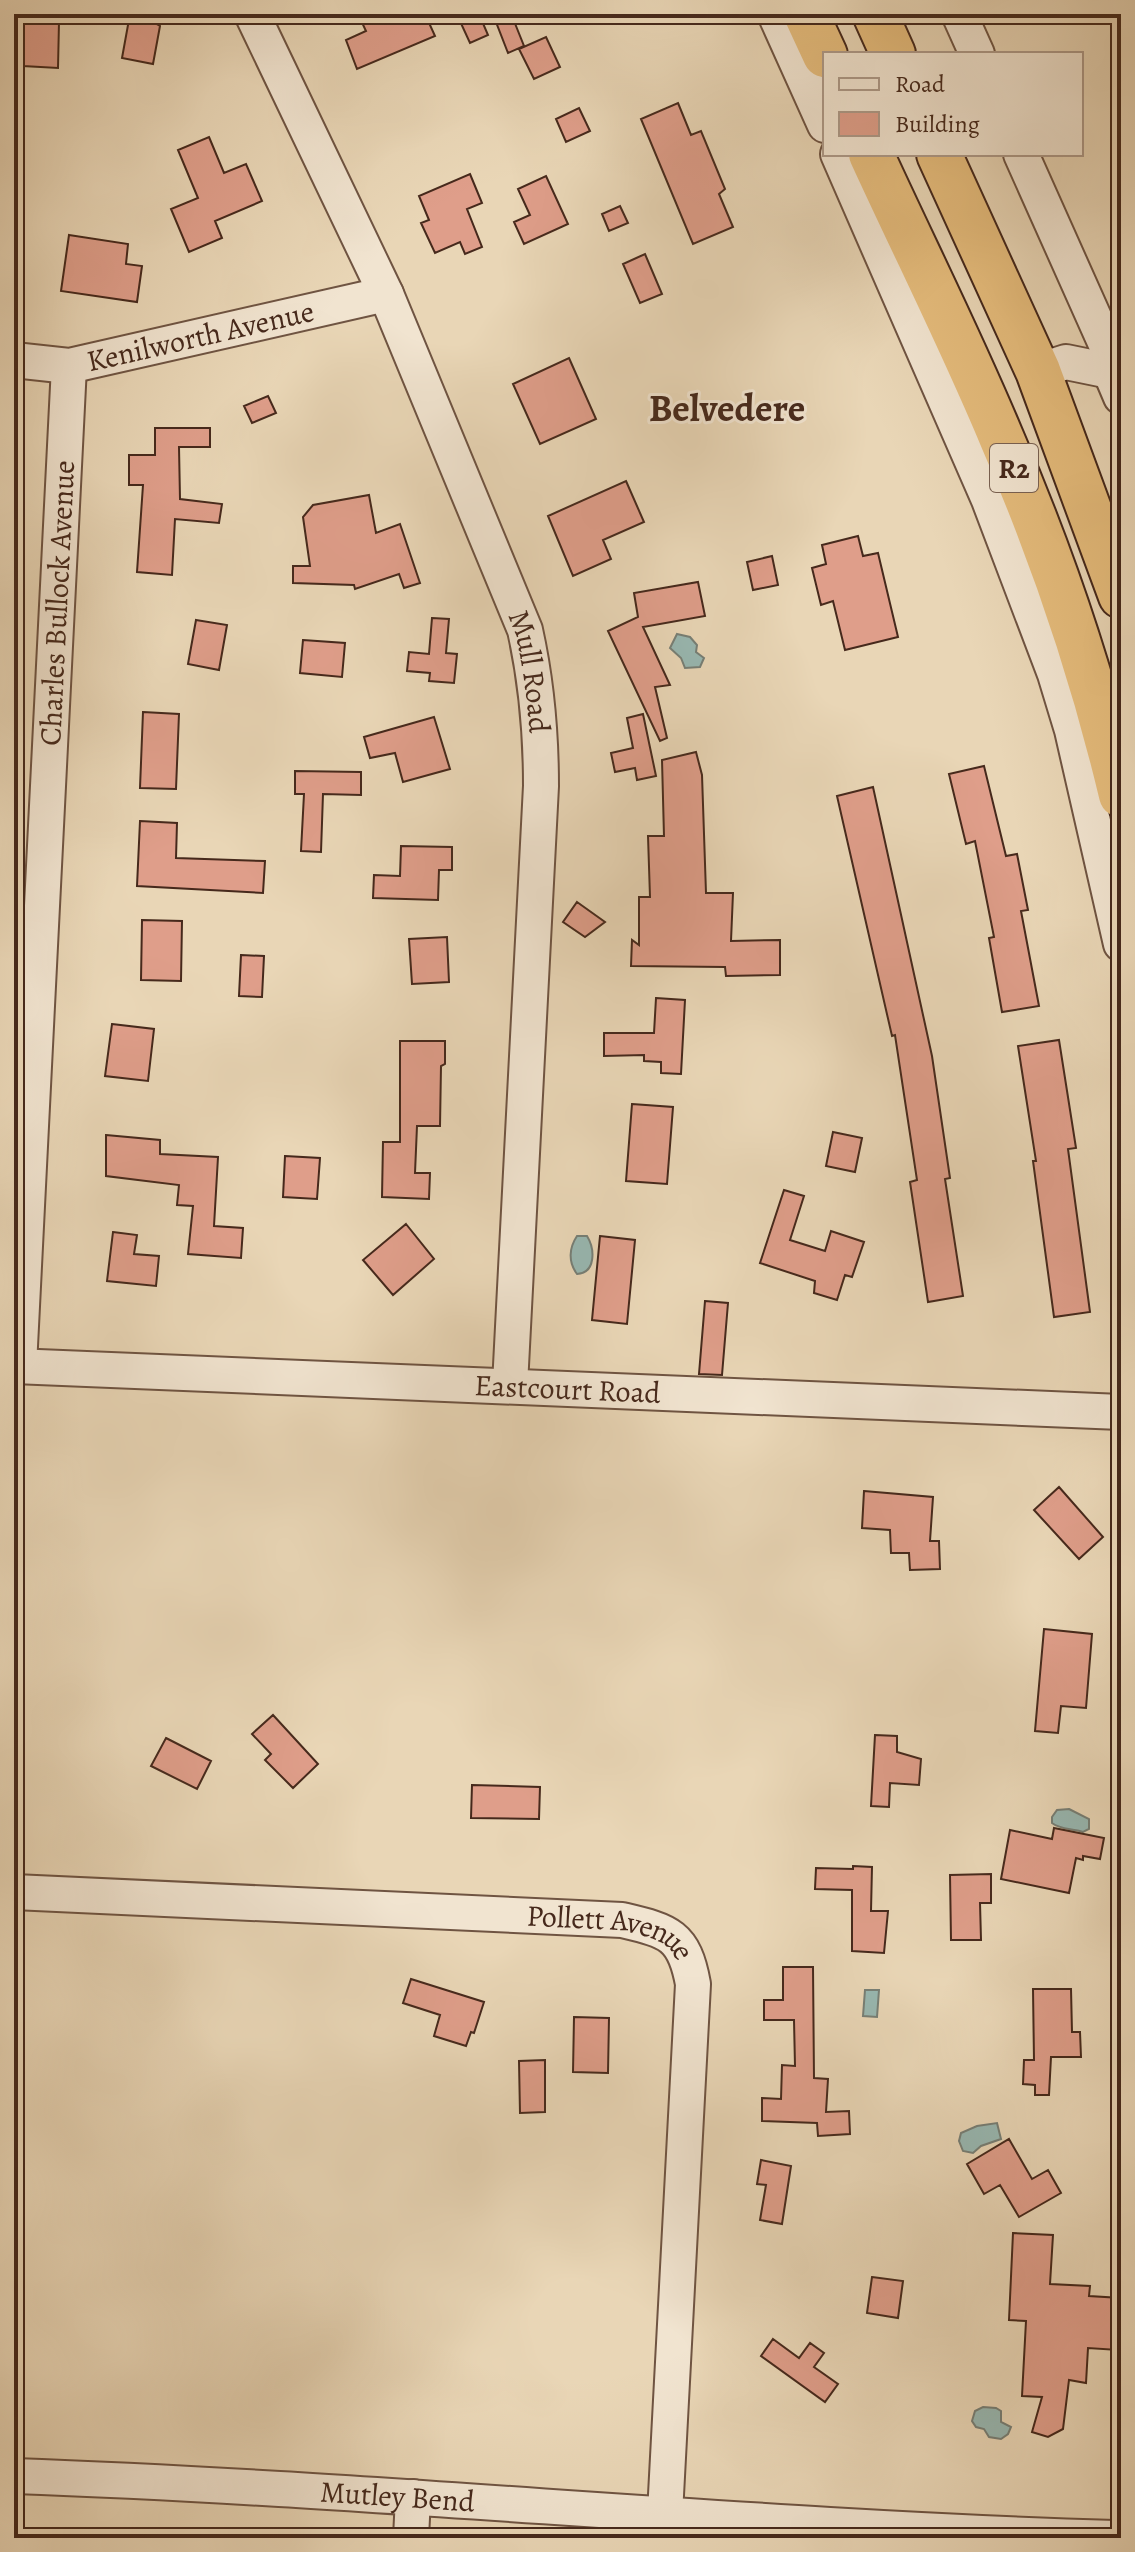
<svg xmlns="http://www.w3.org/2000/svg" width="1135" height="2552" font-family="Alegreya,serif">
<rect width="100%" height="100%" fill="#e9d6b6"/>
<filter id="stains"><feTurbulence type="fractalNoise" baseFrequency=".0025" numOctaves="4"/><feColorMatrix values="0 0 0 0 .2 0 0 0 0 .09 0 0 0 0 .02 0 0 0 .5 -.17"/></filter>
<radialGradient id="worn" r=".72"><stop offset=".6" stop-color="#630" stop-opacity="0"/><stop offset="1" stop-color="#630" stop-opacity=".3"/></radialGradient>
<!-- water -->
<path fill="#98b8b2" stroke="#777f76" stroke-width="2" d="M677,634L690,637L697,645L696,652L704,658L700,667L685,668L681,658L670,648Z
M577,1236H587C595,1249 596,1273 577,1274C568,1262 569,1248 577,1236Z
M1069,1809L1089,1819V1829L1083,1832C1072,1828 1061,1830 1052,1823V1817L1057,1810Z
M865,1990H879L877,2017L863,2016Z
M997,2123L1001,2139L981,2146L973,2153L963,2151L959,2141L961,2133L977,2126Z
M983,2407L996,2408L1001,2411V2422L1011,2427L1008,2434L1001,2439L989,2437L984,2429L976,2427L972,2421L975,2411Z"/>
<!-- building -->
<path fill="#df9e8a" stroke="#46291c" stroke-width="2" d="M38,14L59,22L58,68L23,66V56H14V20L35,21Z
M130,14H139L160,26L153,64L122,58Z
M358,14H394L398,20L414,14H425L435,36L357,69L346,40L366,31Z
M472,14H479L488,35L470,43L459,19Z
M512,16L524,46L508,53L496,22Z
M546,37L560,67L534,79L519,49Z
M678,103L691,135L701,131L725,189L719,194L733,227L693,244L641,119Z
M579,108L590,131L566,142L556,119Z
M209,137L224,173L246,164L262,201L215,221L222,238L189,252L171,209L198,198L178,150Z
M470,174L482,203L467,209L482,247L465,254L460,242L435,253L421,223L429,220L419,196Z
M546,176L568,224L524,244L514,222L530,215L518,189Z
M620,206L628,223L609,231L602,214Z
M69,235L128,244L126,264L142,266L137,302L61,291Z
M645,254L662,294L640,303L623,264Z
M569,358L596,419L540,444L513,384Z
M268,396L276,413L252,423L244,406Z
M155,428H210V447H179L180,499L222,504L219,523L175,519L172,575L137,572L143,485H129V455H155Z
M626,481L644,522L603,540L611,559L573,576L548,516Z
M369,495L376,533L400,524L420,583L404,588L399,574L355,589L354,585L293,583V566H310L303,517L313,505Z
M858,536L863,556L878,553L898,637L845,650L833,601L821,605L812,568L826,564L822,545Z
M772,556L778,585L753,590L747,562Z
M698,582L705,616L643,627L670,685L655,687L667,738L660,741L608,631L638,617L634,593Z
M432,618L449,619L446,653L457,654L454,683L429,681L430,673L407,671L409,652L429,654Z
M196,620L227,625L219,670L188,664Z
M303,640L345,643L342,677L300,673Z
M143,712L179,714L176,789L140,788Z
M643,714L656,776L637,780L635,768L615,772L611,753L633,748L627,718Z
M434,717L450,769L403,782L395,753L370,758L364,737Z
M696,752L702,775L706,893H733L731,941L780,940V975L726,976L725,967L631,966L632,940L639,945V897H650L648,836H664L662,760Z
M984,766L1006,856L1017,854L1028,910L1021,911L1039,1006L1002,1012L989,938L994,937L975,841L966,844L949,774Z
M295,771L361,772V795L323,794L321,852L301,851L304,794H295Z
M873,787L932,1056L950,1178L945,1179L963,1296L928,1302L910,1182L917,1180L895,1035L892,1036L837,796Z
M140,821L177,823L176,858L265,861L263,893L137,886Z
M401,846L452,847V870H439L438,900L373,898L374,875L400,876Z
M577,902L605,922L585,937L563,922Z
M142,920L182,921L181,981L141,980Z
M447,937L449,982L412,984L409,939Z
M241,955L264,956L262,997L239,996Z
M656,998L685,1000L681,1074L661,1073V1062L644,1061V1055L604,1056V1033H654Z
M112,1024L154,1029L148,1081L105,1076Z
M1059,1040L1076,1148L1068,1149L1090,1312L1054,1317L1033,1161H1036L1018,1046Z
M400,1041H445V1064L441,1066L440,1126H417L415,1173H430L429,1199L382,1197L383,1142H400Z
M632,1104L673,1107L667,1184L626,1181Z
M833,1132L862,1138L855,1172L826,1166Z
M106,1135L160,1140V1154L218,1157L214,1226L243,1228L241,1258L188,1254L193,1206L177,1205L179,1185L106,1176Z
M285,1156L320,1158L317,1199L283,1197Z
M784,1190L804,1196L790,1240L825,1251L831,1231L864,1242L852,1277L845,1275L837,1300L814,1293L815,1281L760,1263Z
M406,1224L434,1259L393,1295L363,1260Z
M113,1232L137,1235L134,1254L159,1256L156,1286L107,1281Z
M600,1236L635,1240L627,1324L592,1320Z
M705,1301L728,1303L722,1375L699,1374Z
M1059,1487L1103,1537L1079,1559L1034,1510Z
M864,1491L933,1497L930,1541H939L940,1569L910,1570L909,1553H891L890,1530L862,1528Z
M1044,1629L1092,1634L1086,1708L1061,1706L1058,1733L1035,1731Z
M273,1715L318,1764L293,1788L265,1760L271,1754L252,1734Z
M875,1735L897,1736V1752L921,1759L919,1785L890,1783L889,1807L871,1806Z
M166,1738L211,1761L197,1789L151,1766Z
M472,1785L540,1787L539,1819L471,1818Z
M1054,1828L1104,1838L1100,1859L1083,1856V1860L1076,1858L1069,1893L1001,1879L1010,1830L1052,1839Z
M853,1866L872,1867L871,1911H888L884,1953L852,1951V1890L815,1889L816,1868L853,1869Z
M991,1874V1903H980L981,1940H951L950,1875Z
M783,1967H813L814,2078L828,2079L826,2112L849,2111L850,2134L818,2136L817,2123L762,2121V2098L781,2099L782,2065L795,2066L794,2020H764V2000H783Z
M411,1979L484,2002L474,2033L471,2032L466,2046L434,2036L440,2015L403,2003Z
M1033,1989H1071L1072,2032H1080L1081,2057H1051L1049,2095H1035V2085L1023,2084L1024,2060H1034Z
M574,2017L609,2018L608,2073L573,2072Z
M545,2060V2112L520,2113L519,2061Z
M1009,2139L1032,2179L1048,2170L1061,2193L1019,2217L1000,2185L984,2194L967,2164Z
M761,2160L791,2166L782,2224L760,2220L766,2185L757,2184Z
M1013,2233L1053,2235L1050,2284L1090,2286L1089,2296L1121,2298L1118,2350L1088,2348L1086,2383L1069,2380L1063,2429L1048,2437L1032,2432L1042,2397L1022,2396L1026,2321L1009,2320Z
M872,2277L903,2281L898,2318L867,2313Z
M773,2339L799,2358L810,2343L824,2353L814,2367L838,2384L825,2402L761,2356Z"/>
<g fill="none" stroke-linecap="round" stroke-linejoin="round">
<!-- minor casing -->
<g stroke="#6f5442" stroke-width="38">
<g id="minor">
<path id="s1" d="M252,14L386,294L525,630C537,684 541,731 541,786L510,1385"/>
<path d="M775,14L825,125"/>
<path d="M959,14L977,54"/>
<path d="M838,154L989,500L1055,674L1072,730L1121,944"/>
<path d="M1021,154L1109,351L1110,371L1121,397"/>
<path id="s2" d="M14,360L69,366L386,294"/>
<path d="M1038,371L1066,362L1110,371"/>
<path id="s3" d="M14,1366L1121,1412"/>
<path id="s4" d="M19,1366L69,366"/>
<path id="s5" d="M14,1892L622,1920C668,1931 684,1934 693,1984L665,2514"/>
<path id="s6" d="M14,2476C382,2489 748,2527 1115,2538"/>
<path d="M411,2538L413,2497"/>
</g>
</g>
<!-- highway casing -->
<g stroke="#46291c" stroke-width="48">
<path id="highway" d="M806,14L825,55
M875,14L893,54
M871,154C914,248 961,341 1001,437C1051,552 1092,673 1121,795
M939,154L1038,371L1121,596"/>
</g>
<!-- minor -->
<use href="#minor" stroke="#f1e4d0" stroke-width="34"/>
<!-- highway -->
<use href="#highway" stroke="#e4bb7b" stroke-width="44"/>
</g>
<g text-anchor="middle" stroke-width="6" stroke-linejoin="round" paint-order="stroke">
<!-- shield labels -->
<rect fill="#f1e4d0" stroke="#796152" stroke-width="2" x="990" y="444" width="48" height="48" rx="6"/>
<g font-size="28" font-weight="bold" fill="#46291c">
<text x="1014" y="478">R2</text>
</g>
<!-- street labels -->
<g font-size="30" fill="#46291c" stroke="#f1e4d0">
<text dy="10" stroke="none"><textPath href="#s2" startOffset="190">Kenilworth Avenue</textPath></text>
<text dy="10" stroke="none"><textPath href="#s4" startOffset="764">Charles Bullock Avenue</textPath></text>
<text dy="10" stroke="none"><textPath href="#s1" startOffset="716">Mull Road</textPath></text>
<text dy="10" stroke="none"><textPath href="#s3" startOffset="554">Eastcourt Road</textPath></text>
<text dy="10" stroke="none"><textPath href="#s5" startOffset="600">Pollett Avenue</textPath></text>
<text dy="10" stroke="none"><textPath href="#s6" startOffset="384">Mutley Bend</textPath></text>
</g>
<!-- district labels -->
<g font-size="38" font-weight="bold" fill="#46291c" stroke="#f1e4d0">
<text x="727" y="421">Belvedere</text>
</g>
</g>
<!-- margin -->
<rect width="1135" height="2552" fill="none" stroke="#e9d6b6" stroke-width="48"/>
<rect x="16" y="16" width="1103" height="2520" fill="none" stroke="#46291c" stroke-width="4"/>
<rect x="24" y="24" width="1087" height="2504" fill="none" stroke="#46291c" stroke-width="2"/>
<!-- legend -->
<rect x="823" y="52" width="260" height="104" fill="#f1e4d0" stroke="#ad9988" stroke-width="2"/>
<rect x="839" y="78" width="40" height="12" fill="#f1e4d0" stroke="#ad9988" stroke-width="2"/>
<text x="895" y="92" font-size="24" fill="#46291c">Road</text>
<rect x="839" y="112" width="40" height="24" fill="#df9e8a" stroke="#ad9988" stroke-width="2"/>
<text x="895" y="132" font-size="24" fill="#46291c">Building</text>
<rect width="100%" height="100%" filter="url(#stains)"/>
<rect width="100%" height="100%" fill="url(#worn)"/>
</svg>
